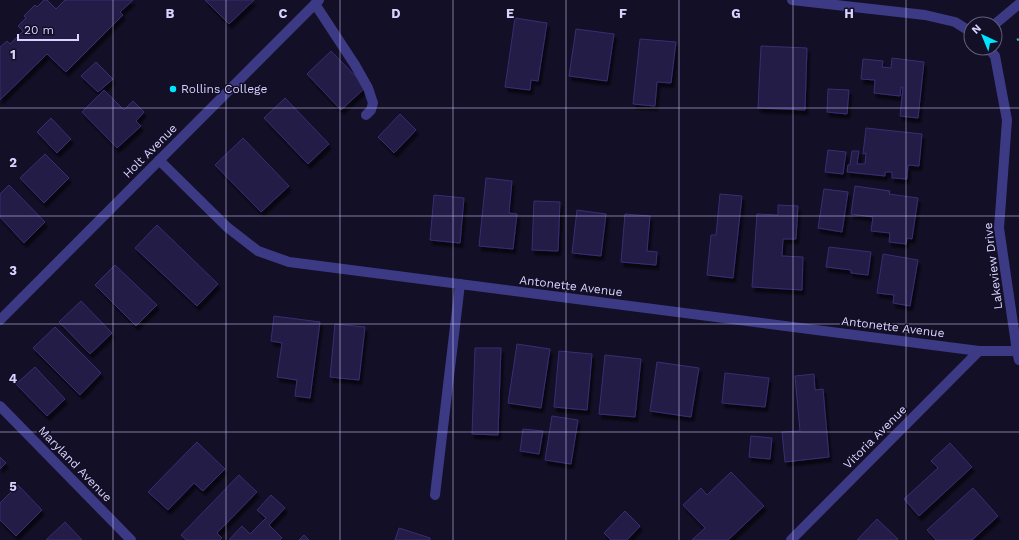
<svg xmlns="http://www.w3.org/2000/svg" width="1019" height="540" font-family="'Work Sans',sans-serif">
<defs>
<filter id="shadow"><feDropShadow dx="2.5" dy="4.5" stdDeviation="1" flood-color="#0009"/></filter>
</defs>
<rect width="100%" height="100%" fill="#130f26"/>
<!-- building -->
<path fill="#241b47" stroke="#3b2d73" filter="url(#shadow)" d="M44,0H47L56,9L65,0H133L120,12L123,15L66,72L47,54L0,100V47L7,41L10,44L23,31L18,26L26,18L24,16L35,5L37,7Z
M205,0H254L229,24Z
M515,18L547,23L538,81L531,80L530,90L505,87Z
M576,29L614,34L607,81L569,76Z
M640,39L676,42L671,83L657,82L655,106L633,104Z
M761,46L807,48L805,110L758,108Z
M331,51L366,87L341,110L307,74Z
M892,58L924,62L918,118L900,116L903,87H901L900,96L874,93L875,80L861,79L863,59L883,61L882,67L891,68Z
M96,62L113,79L98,92L81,76Z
M828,89L849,90L847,114L827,112Z
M104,90L124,110L133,101L144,112L136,121L141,126L117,148L82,112Z
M285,98L329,144L308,164L264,118Z
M400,114L416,130L394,153L378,137Z
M51,118L71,139L57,153L37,132Z
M866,128L922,134L919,166L908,165L907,179L892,178V172H885V176L847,172L848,165H850L852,151H859L857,164H865L866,153L863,154Z
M243,138L289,186L261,212L215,165Z
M828,150L846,152L843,174L825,172Z
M45,154L69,178L44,203L20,178Z
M486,178L512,181L509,213L517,214L513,249L479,246Z
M9,185L45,222L24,243L0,217V194Z
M855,186L890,191L889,194L918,198L912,239L907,238L906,244L889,242L890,233L871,231L873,217L851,214Z
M824,189L848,192L842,232L818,228Z
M720,194L742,196L733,278L707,275L711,235H716Z
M434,195L464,198L460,243L430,240Z
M534,201L560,202L558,251L532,250Z
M778,205L798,206L796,239H783L782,256L803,257L802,290L752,287L757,214L778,215Z
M577,210L606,214L601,256L572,253Z
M625,214L650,216L647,251L657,252L656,265L621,262Z
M157,225L218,284L197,306L135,248Z
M829,247L871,252L868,275L851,273V270L826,267Z
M883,254L918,260L910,306L893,303L894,295L877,293Z
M115,265L157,305L136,326L95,285Z
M81,301L112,333L90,354L59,322Z
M274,316L320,322L310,398L295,396L297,380L277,377L282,343L271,341Z
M335,324L365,327L359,380L330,377Z
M55,327L101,373L80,395L33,348Z
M517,344L550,349L541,408L508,403Z
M475,348H501L498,435L472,434Z
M559,351L592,354L587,410L554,407Z
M605,355L641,359L635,417L599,414Z
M657,362L699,368L691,417L650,411Z
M35,367L65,399L47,416L16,384Z
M725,373L769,378L765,407L722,403Z
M814,374L815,390L823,389L829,457L785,462L782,432L800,431L795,376Z
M552,416L578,420L571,464L545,460Z
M523,429L543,431L539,454L520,451Z
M751,436L772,438L770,459L749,457Z
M197,442L225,469L203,491L194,483L168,510L148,492Z
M950,443L972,467L919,516L904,499L938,468L931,461Z
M0,457L6,463L0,469Z
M731,472L764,506L728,540H692L705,528L683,505L701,488L707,495Z
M239,475L257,492L217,533L222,538L220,540H186L181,535Z
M18,485L42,510L16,536L0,520V503Z
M973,488L998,516L972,540H936L927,530Z
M271,495L285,508L269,525L282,538L280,540H229L242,526L250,534L266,518L257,510Z
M625,511L640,526L627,540H611L604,533Z
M877,519L898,539L897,540H857Z
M65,522L82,540H46Z
M399,528L430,538V540H395Z
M304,535L309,540H299Z"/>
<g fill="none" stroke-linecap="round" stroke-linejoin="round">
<!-- path -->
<path stroke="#2fb8b0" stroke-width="2.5" stroke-dasharray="2 3" stroke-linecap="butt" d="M1017,40L1019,39"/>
<!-- lane -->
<path stroke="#3d3a85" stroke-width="10" d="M315,4L355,65L368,88L373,103L371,110L366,115
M995,24L1019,4
M435,495L460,284"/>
<!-- street -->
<path stroke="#3d3a85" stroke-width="10" d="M792,0L925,15L955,22L971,32
M988,48L995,56L1007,120L999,228L1017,351L1019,360
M159,160L227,227L258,251L289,262L979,351H1017
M0,320L319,0
M0,406L131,540
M791,540L979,351"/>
</g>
<!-- grid -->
<path fill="none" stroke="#d9d4ff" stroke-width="1" stroke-opacity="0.55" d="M113,0V540M226,0V540M340,0V540M453,0V540M566,0V540M679,0V540M793,0V540M906,0V540M0,108H1019M0,216H1019M0,324H1019M0,432H1019"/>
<!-- markers -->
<circle fill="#00e5ff" stroke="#130f26" stroke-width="1.5" cx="173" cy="89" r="4"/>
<g text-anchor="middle" stroke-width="3" stroke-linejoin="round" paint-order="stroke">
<!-- poi labels -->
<g font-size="12" fill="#d9d4ff" stroke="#130f26" text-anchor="start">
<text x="181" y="93">Rollins College</text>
</g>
<!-- street labels -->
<g font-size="12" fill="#d9d4ff" stroke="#130f26">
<text transform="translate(150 151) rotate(-45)" y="4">Holt Avenue</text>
<text transform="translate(993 266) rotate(-97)" y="4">Lakeview Drive</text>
<text transform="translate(571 286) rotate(7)" y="4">Antonette Avenue</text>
<text transform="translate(893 327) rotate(7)" y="4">Antonette Avenue</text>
<text transform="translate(875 437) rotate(-45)" y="4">Vitoria Avenue</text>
<text transform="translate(75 464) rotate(46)" y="4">Maryland Avenue</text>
</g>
</g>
<g font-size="13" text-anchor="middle" font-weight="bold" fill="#d9d4ff" stroke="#130f26" stroke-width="3" stroke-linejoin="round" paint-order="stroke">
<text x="170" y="18">B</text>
<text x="283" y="18">C</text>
<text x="396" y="18">D</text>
<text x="510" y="18">E</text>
<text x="623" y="18">F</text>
<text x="736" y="18">G</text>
<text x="849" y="18">H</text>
<text x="13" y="59">1</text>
<text x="13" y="167">2</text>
<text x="13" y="275">3</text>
<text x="13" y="383">4</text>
<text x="13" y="491">5</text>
</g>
<!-- north arrow -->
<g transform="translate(983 36) rotate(316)"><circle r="19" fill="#130f26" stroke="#625e7d"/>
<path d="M0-3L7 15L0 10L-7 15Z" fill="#00e5ff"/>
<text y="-6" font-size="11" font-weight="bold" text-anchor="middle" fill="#d9d4ff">N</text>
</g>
<!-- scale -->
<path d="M18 34v6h60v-6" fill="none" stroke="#d9d4ff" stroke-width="2"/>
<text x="24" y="34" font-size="12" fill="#d9d4ff" stroke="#130f26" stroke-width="3" paint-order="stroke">20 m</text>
</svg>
